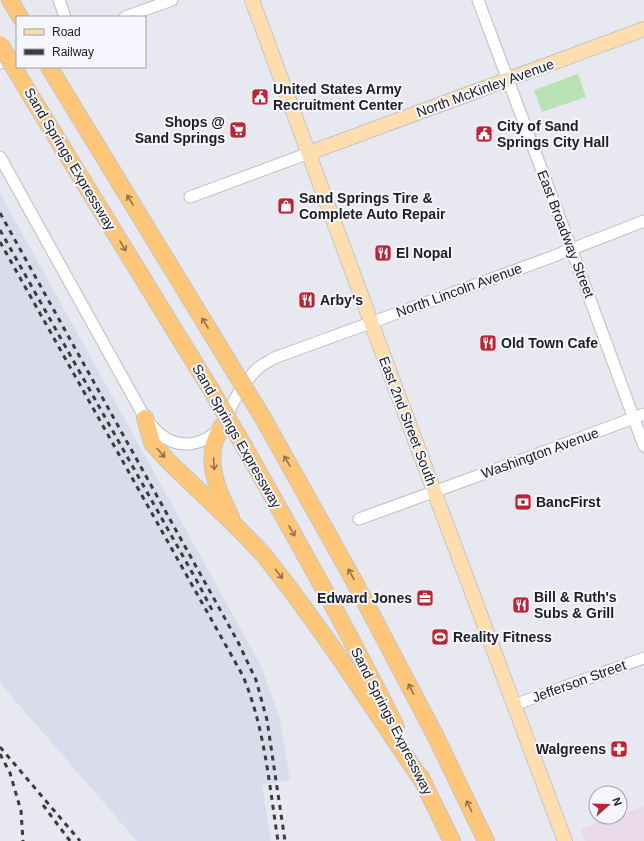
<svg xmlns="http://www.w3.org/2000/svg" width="644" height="841" font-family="Helvetica,sans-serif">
<rect width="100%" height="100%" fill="#e8e8f0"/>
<!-- commercial -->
<path fill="#ead9eb" d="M644,806V841H585L581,829L613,817H620V815Z"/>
<!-- built -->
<path fill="#dbdceb" d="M0,193L261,666L280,719L290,780L262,785L271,841H137L0,683Z"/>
<!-- green -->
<path fill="#b8e2b6" d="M578,74L586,97L542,112L534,90Z"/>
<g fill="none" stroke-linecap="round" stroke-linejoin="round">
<!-- minor casing -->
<g stroke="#bcbcc3" stroke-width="13">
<path id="minor" d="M59,0L65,17
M478,0L577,264L644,446
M125,17L172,0
M0,63L17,57
M0,157L145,418C150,423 154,429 160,434C179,450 203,446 220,428C226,421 229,411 233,403C239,392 251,373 261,366C265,363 270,361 274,358L549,258L644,221
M190,197L309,153
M359,519L546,451L644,414
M514,705L644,658"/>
</g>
<!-- major casing -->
<g stroke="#c5c5c6" stroke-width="16">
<path id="major" d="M252,0L378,341L565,841
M309,153L644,29"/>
</g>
<!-- highway casing -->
<g stroke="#c5c5c6" stroke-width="18">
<path id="highway" d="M10,0L20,17
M49,67L225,356
M29,93L210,388
M145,418L152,443L168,461L234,524L264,555L294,594L335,651L425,785
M263,418L353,579L435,735L486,841
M221,427C219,432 216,438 214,444C208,470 220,495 231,517
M245,448C297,540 349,632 396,727
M420,776L452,841"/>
</g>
<!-- minor -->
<use href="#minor" stroke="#fff" stroke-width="11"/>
<!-- major -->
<use href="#major" stroke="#feddaf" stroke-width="14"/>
<!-- highway -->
<use href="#highway" stroke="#fec679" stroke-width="16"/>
<!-- rail -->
<path stroke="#3c3c3f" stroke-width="3" stroke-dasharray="5 5" stroke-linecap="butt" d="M0,213L238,642L256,680L267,720L285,841
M0,230L198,583L212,610
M0,242L243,676C265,729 269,784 278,841
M0,747L80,841
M0,754L10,773L21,811L23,841
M43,805L70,841"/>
<!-- highway-bridge casing -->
<g stroke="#c5c5c6" stroke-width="18" stroke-linecap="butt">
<path id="highway-bridge" d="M0,44L29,93
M225,356L263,418
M210,388L245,448"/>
</g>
<!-- highway-bridge -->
<use href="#highway-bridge" stroke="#fec679" stroke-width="16"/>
</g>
<!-- one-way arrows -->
<defs><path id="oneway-shaft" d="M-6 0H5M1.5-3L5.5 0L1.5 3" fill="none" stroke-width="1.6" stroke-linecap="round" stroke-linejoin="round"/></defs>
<g stroke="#8f734e">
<use href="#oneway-shaft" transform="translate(130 200) rotate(-121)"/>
<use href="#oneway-shaft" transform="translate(123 246) rotate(59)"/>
<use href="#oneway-shaft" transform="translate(205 323) rotate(-121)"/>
<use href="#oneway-shaft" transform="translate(161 453) rotate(49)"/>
<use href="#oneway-shaft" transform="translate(287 461) rotate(-120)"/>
<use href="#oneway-shaft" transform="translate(214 464) rotate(86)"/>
<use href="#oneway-shaft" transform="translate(292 531) rotate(60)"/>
<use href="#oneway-shaft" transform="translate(279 574) rotate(52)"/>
<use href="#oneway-shaft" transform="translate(351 574) rotate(-119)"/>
<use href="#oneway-shaft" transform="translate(411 689) rotate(-117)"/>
<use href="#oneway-shaft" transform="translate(469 806) rotate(-116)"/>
</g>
<!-- icons -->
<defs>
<g id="civic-square" transform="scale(0.9)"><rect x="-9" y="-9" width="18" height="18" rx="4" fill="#b72536" stroke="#f5f6fd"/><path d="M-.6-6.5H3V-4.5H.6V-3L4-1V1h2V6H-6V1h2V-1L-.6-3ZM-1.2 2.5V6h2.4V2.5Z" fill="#fff"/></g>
<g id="supermarket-square" transform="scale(0.9)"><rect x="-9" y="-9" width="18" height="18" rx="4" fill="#b72536" stroke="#f5f6fd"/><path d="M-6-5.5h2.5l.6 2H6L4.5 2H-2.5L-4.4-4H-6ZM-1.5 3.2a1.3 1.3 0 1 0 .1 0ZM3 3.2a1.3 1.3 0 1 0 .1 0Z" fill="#fff"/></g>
<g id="shop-square" transform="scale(0.9)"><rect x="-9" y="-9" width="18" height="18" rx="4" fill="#b72536" stroke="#f5f6fd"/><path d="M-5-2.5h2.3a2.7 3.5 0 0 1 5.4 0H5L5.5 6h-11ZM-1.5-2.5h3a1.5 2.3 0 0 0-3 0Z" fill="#fff"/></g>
<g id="restaurant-square" transform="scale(0.9)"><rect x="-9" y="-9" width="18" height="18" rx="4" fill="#b72536" stroke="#f5f6fd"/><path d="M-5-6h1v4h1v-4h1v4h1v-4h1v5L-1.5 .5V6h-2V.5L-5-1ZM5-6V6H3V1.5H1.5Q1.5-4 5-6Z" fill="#fff"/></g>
<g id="bank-square" transform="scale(0.9)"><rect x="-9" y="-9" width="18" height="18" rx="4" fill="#b72536" stroke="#f5f6fd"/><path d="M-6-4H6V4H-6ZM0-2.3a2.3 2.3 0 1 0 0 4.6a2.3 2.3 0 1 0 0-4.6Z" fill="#fff"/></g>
<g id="office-square" transform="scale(0.9)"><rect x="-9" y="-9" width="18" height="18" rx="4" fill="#b72536" stroke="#f5f6fd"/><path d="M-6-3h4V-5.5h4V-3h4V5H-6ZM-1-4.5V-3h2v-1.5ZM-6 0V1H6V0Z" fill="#fff"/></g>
<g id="stadium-square" transform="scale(0.9)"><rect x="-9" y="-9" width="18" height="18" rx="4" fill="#b72536" stroke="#f5f6fd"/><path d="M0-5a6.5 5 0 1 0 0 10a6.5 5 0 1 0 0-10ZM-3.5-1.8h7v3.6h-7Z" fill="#fff"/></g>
<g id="pharmacy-square" transform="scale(0.9)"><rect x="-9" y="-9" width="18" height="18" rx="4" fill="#b72536" stroke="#f5f6fd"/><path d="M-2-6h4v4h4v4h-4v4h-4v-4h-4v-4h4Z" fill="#fff"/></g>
</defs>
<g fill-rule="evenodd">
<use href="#civic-square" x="260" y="97"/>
<use href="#supermarket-square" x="238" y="130"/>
<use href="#civic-square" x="484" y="134"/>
<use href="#shop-square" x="286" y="206"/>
<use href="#restaurant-square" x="383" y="253"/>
<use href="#restaurant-square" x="307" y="300"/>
<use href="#restaurant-square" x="488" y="343"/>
<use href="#bank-square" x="523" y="502"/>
<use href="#office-square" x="425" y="598"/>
<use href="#restaurant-square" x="521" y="605"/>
<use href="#stadium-square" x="440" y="637"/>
<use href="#pharmacy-square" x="619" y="749"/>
</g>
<g text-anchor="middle" stroke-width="4" stroke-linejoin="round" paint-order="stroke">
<!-- street labels -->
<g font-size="14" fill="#202022" stroke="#f5f6fd">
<text transform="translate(485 88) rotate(-20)" y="5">North McKinley Avenue</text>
<text transform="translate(70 159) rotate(59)" y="5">Sand Springs Expressway</text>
<text transform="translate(566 234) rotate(69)" y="5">East Broadway Street</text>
<text transform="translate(459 290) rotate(-20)" y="5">North Lincoln Avenue</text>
<text transform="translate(408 421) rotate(69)" y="5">East 2nd Street South</text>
<text transform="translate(237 436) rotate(60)" y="5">Sand Springs Expressway</text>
<text transform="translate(540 453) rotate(-20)" y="5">Washington Avenue</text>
<text transform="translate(579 681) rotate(-20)" y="5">Jefferson Street</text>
<text transform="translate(392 721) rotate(63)" y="5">Sand Springs Expressway</text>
</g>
<!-- poi labels -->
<g font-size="14" font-weight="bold" fill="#202022" stroke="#f5f6fd" text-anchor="start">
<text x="273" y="94">United States Army<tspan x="273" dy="16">Recruitment Center</tspan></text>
<text x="225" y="127" text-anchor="end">Shops @<tspan x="225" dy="16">Sand Springs</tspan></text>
<text x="497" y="131">City of Sand<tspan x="497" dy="16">Springs City Hall</tspan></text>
<text x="299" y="203">Sand Springs Tire &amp;<tspan x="299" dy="16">Complete Auto Repair</tspan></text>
<text x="396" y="258">El Nopal</text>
<text x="320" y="305">Arby's</text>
<text x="501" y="348">Old Town Cafe</text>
<text x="536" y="507">BancFirst</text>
<text x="534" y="602">Bill &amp; Ruth's<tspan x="534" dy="16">Subs &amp; Grill</tspan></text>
<text x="412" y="603" text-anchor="end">Edward Jones</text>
<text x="453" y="642">Reality Fitness</text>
<text x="606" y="754" text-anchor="end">Walgreens</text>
</g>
</g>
<!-- legend -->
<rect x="16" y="16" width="130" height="52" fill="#f5f6fd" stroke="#a0a0a5"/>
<rect x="24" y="29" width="20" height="6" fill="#feddaf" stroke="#a0a0a5"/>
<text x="52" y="36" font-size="12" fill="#202022">Road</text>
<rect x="24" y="49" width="20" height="6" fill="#3c3c3f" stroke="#a0a0a5"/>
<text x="52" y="56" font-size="12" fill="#202022">Railway</text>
<!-- north arrow -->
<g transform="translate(608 805) rotate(70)"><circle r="19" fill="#f5f6fd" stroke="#a0a0a5"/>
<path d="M0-3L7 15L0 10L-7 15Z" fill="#b72536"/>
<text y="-6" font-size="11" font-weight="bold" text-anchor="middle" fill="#202022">N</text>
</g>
</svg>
